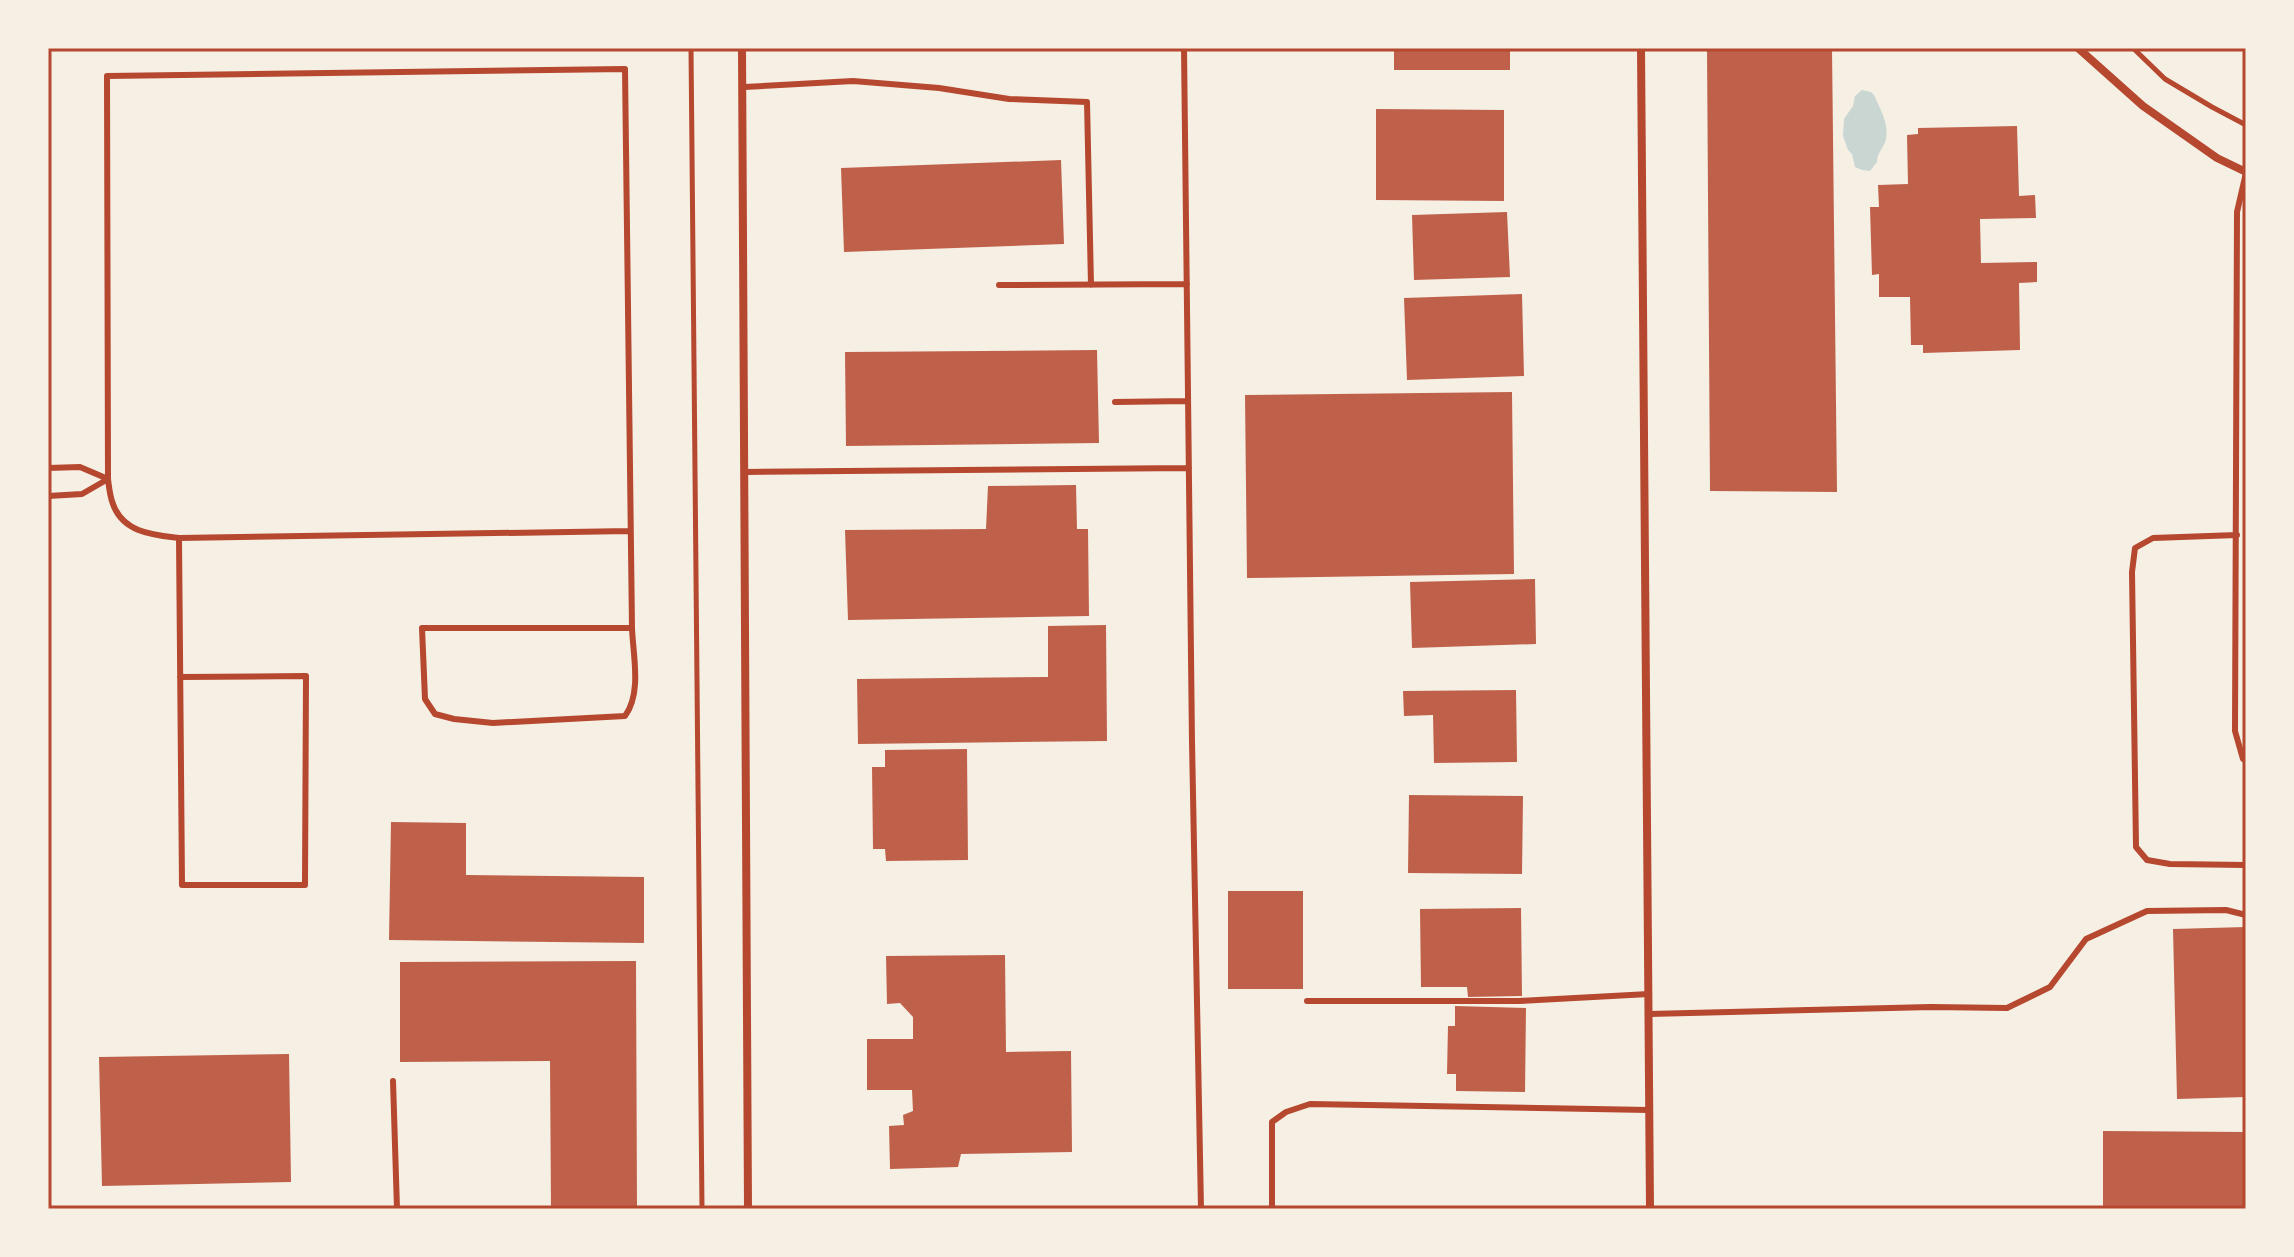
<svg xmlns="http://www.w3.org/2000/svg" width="2294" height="1257" font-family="'Varela Round',sans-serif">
<rect width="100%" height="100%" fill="#f6efe4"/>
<!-- water -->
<path fill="#c9d6d2" d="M1862,90L1871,92L1874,95C1880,109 1889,123 1886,139C1884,148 1877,152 1877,162L1870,171L1862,170L1855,167L1852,154L1848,150L1843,136L1844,119L1853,106L1855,96Z"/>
<!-- building -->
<path fill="#bf614a" d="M1394,48H1510V70H1394Z
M1707,48H1832L1837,492L1710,491Z
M1376,109L1504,110V201L1376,200Z
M2017,126L2019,196L2035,195L2036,218L1980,219L1981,263L2037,262V282L2019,283L2020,350L1923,353V345H1911L1910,297H1879V274L1872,275L1870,207H1879L1878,185L1908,184L1907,135L1918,134V128Z
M1061,160L1064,244L844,252L841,168Z
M1507,212L1510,277L1414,280L1412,215Z
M1522,294L1524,376L1407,380L1404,298Z
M1097,350L1099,443L846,446L845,352Z
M1512,392L1514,574L1247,578L1245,395Z
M1076,485L1077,529H1088L1089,616L848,620L845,530L986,529L988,486Z
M1535,579L1536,644L1412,648L1410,582Z
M1106,625L1107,741L858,744L857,679L1048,677V626Z
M1516,690L1517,762L1434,763L1433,715L1404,716L1403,691Z
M967,749L968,860L886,861L885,849H873L872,767H885V750Z
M1409,795L1523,796L1522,874L1408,873Z
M391,822L466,823V875L644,877V943L389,940Z
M1228,891H1303V989H1228Z
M1521,908L1522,996L1468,997L1467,987H1421L1420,909Z
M2246,927V1097L2177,1099L2173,929Z
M1005,955L1006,1052L1071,1051L1072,1152L961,1154L958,1167L890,1169L889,1126L904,1125L903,1115L913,1111L912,1090H867V1039H913V1017L900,1003L887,1004L886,956Z
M636,961L637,1209H551L550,1061L400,1062V962Z
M1455,1006L1526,1008L1525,1092L1456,1091V1074H1447L1448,1026H1455Z
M289,1054L291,1182L102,1186L99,1057Z
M2103,1131L2246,1132V1209H2103Z"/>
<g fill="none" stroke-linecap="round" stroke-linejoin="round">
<!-- path -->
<path stroke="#b5482f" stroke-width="5" d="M691,48L702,1209
M2133,48L2165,79L2212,107L2246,125"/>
<!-- service -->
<path stroke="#b5482f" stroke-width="6" d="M1184,48L1192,742L1201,1209
M744,87L853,81L939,88L1009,99L1087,102L1091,285
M2246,173L2237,212L2235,731L2243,759H2246
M999,285L1187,284
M1115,402L1188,401
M48,468L80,467L108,479L82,494L48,496
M744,472L1189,468
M630,531L179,538C154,535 123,533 113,504C110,497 109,487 108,479L107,76L625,69L632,628
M2237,535L2153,538L2135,548L2132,572L2136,847L2147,860L2170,864L2246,865
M179,538L182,885H305L306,676L180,677
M422,628H632C633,655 642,693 625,716L493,723L454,719L435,714L425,699Z
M1307,1001H1519L1649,994
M1649,1014L1931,1007L2007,1008L2050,987L2086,939L2147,911L2226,910L2246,915
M393,1081L397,1209
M1272,1209V1122L1286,1112L1310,1104L1649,1110"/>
<!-- minor -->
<path stroke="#b5482f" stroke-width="8" d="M742,48L748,1209
M1641,48L1650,1209
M2078,48L2143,106L2217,158L2246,172"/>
</g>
<!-- border -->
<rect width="2294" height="1257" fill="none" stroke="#f6efe4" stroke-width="100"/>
<rect x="50" y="50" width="2194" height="1157" fill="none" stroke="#b5482f" stroke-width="3"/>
</svg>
